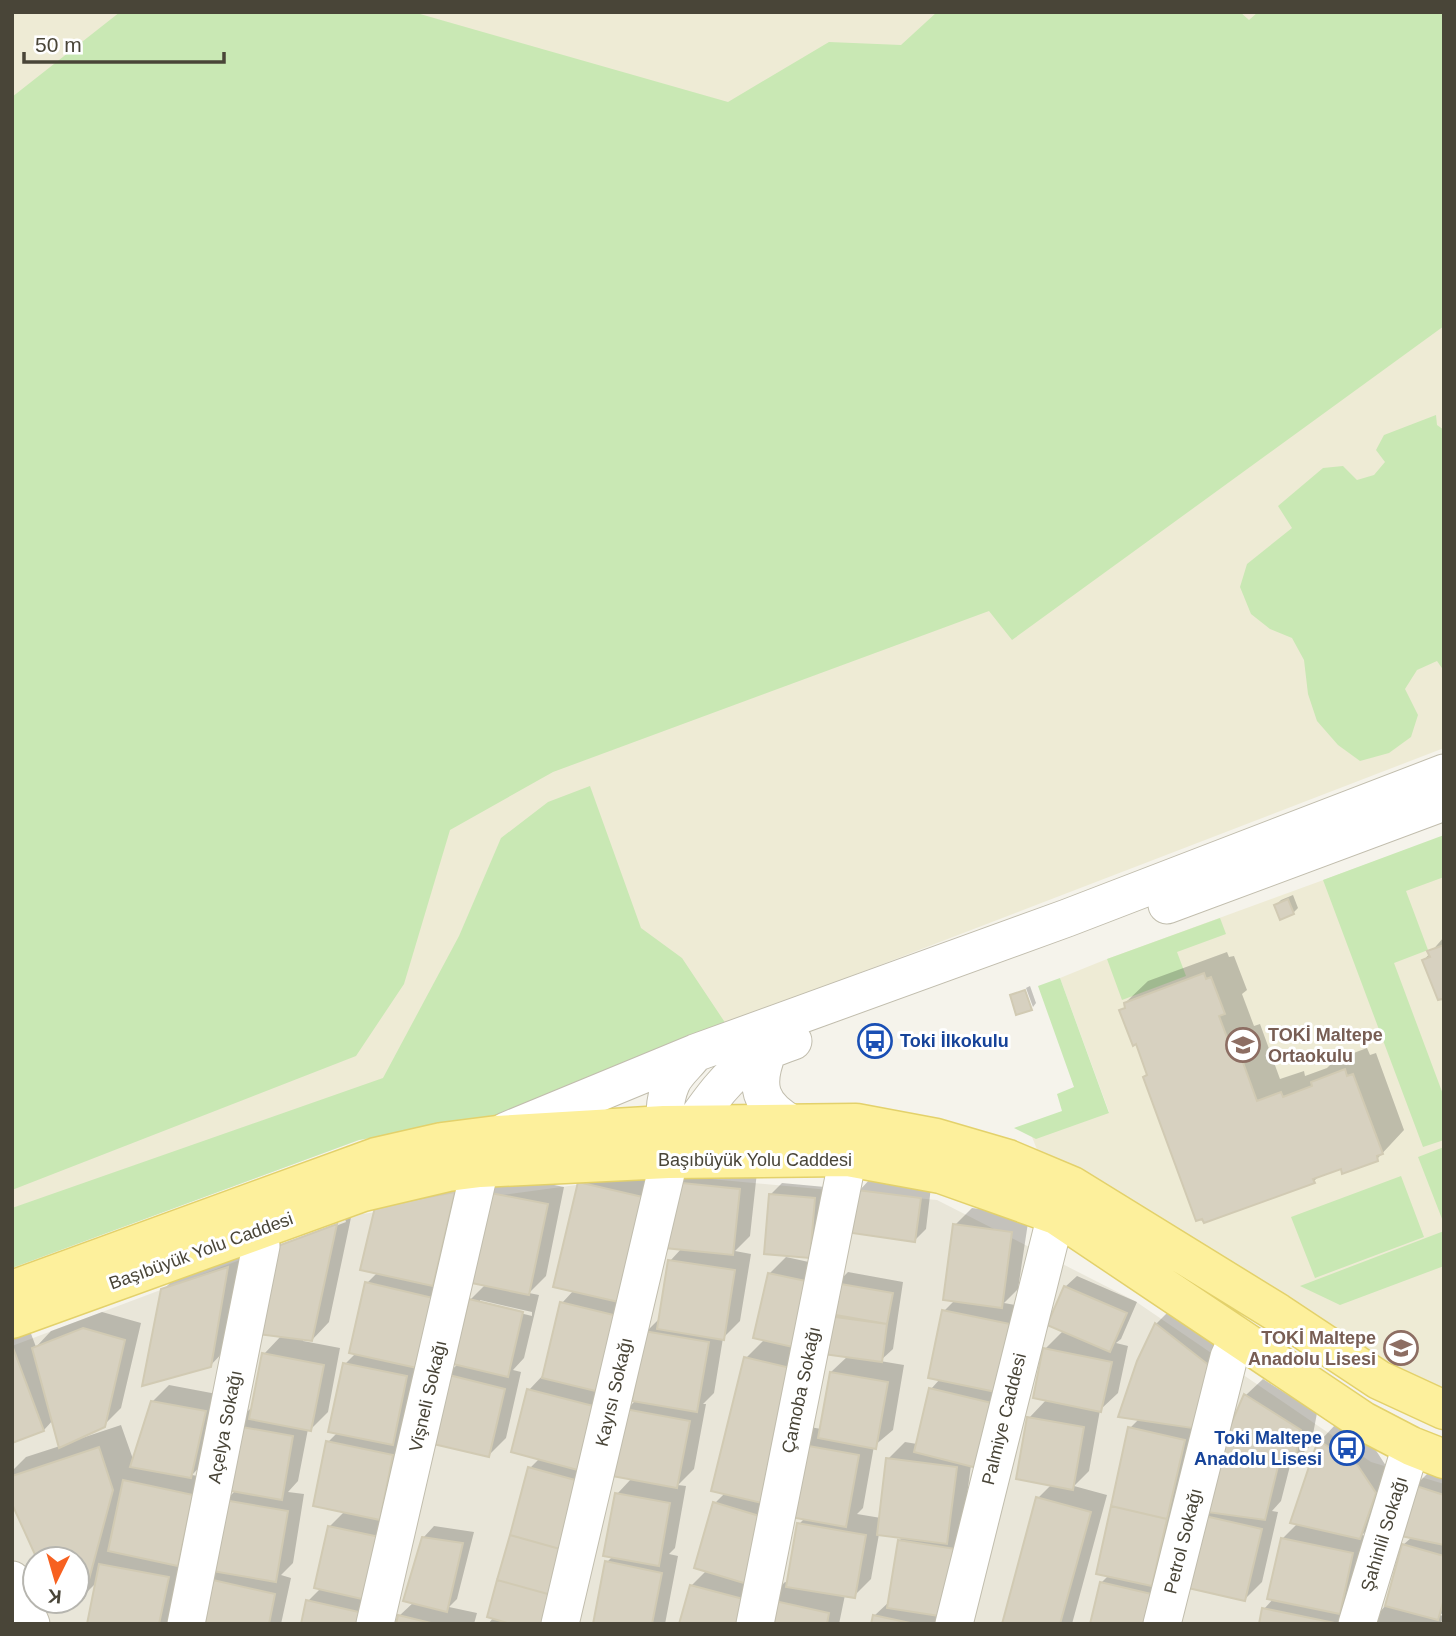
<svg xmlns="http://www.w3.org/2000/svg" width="1456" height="1636" font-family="Arial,sans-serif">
<rect width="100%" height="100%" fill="#f5f3eb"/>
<!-- residential -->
<path fill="#e9e6d9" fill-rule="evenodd" d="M657,1174L937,1200L1135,1301L1371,1462L1444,1484V1624H12V1346L362,1214ZM35,1559H77V1601H35Z"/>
<!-- education -->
<path fill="#eeebd5" d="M12,12H1444V748L815,990L627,1061L514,1112L359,1140L12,1267Z
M1444,836V1389L1421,1381L1294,1314L1040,1157L1032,1137L1109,1112L1060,978L1107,959Z"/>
<!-- green -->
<path fill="#c9e8b4" d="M120,12H413L728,102L829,42L901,45L937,12H1240L1249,20L1258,12H1444V326L1012,640L989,611L553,772L450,830L404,984L356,1056L12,1190V97Z
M1436,415L1437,425L1444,430V671L1437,661L1417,670L1405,689L1418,715L1411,737L1389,753L1360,761L1338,745L1317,721L1308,694L1304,660L1292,638L1270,629L1251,614L1240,587L1247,564L1292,528L1278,506L1323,468L1343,466L1357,480L1374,475L1385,462L1376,450L1384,435Z
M590,786L641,928L682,958L726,1024L627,1061L514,1112L359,1140L12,1268V1208L383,1078L459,936L501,838L548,802Z
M1444,835V877L1406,891L1428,950L1394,963L1444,1097V1140L1423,1147L1323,880Z
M1220,918L1226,934L1177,952L1186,976L1122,1000L1107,959Z
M1060,978L1109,1113L1036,1139L1014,1128L1062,1111L1057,1094L1074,1087L1038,986Z
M1444,1147V1224L1418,1157Z
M1401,1176L1424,1237L1315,1278L1291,1217Z
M1444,1231V1266L1340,1305L1300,1286Z"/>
<!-- shadow -->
<path fill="#0003" fill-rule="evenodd" d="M1293,895L1298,908L1293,913L1276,905L1281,900Z
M1444,937V997L1424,960Z
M1227,952L1229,957L1234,956L1247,990L1242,994L1254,1026L1260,1024L1280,1079L1304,1071L1305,1076L1327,1068L1335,1060L1367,1048L1370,1055L1376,1053L1404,1130L1377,1159L1321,1174L1314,1181L1145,1077L1148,1073L1137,1042L1121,1011L1126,1006L1125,1003L1148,981Z
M1030,986L1036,1003L1033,1007L1026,988Z
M691,1165L757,1172L750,1236L735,1251L751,1254L740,1321L723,1338L714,1393L703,1404H706L694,1469L678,1485L686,1486L675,1548L669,1554L678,1556L665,1624H595L607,1562L613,1556L617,1494L632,1478L626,1410L634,1402L646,1332L661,1317L670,1261L682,1248L674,1182Z
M596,1166L663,1181L561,1624H488L494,1617L530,1468L540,1458L529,1390L545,1373L562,1303L574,1290L579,1183Z
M499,1174L564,1187L546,1276L529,1293L539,1295L524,1358L513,1370L521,1372L506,1438L489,1455L446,1375L458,1364L470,1300L486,1284L482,1192ZM480,1300L532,1312V1316L480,1303Z
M471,1176L396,1501L380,1517L405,1522L373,1624L308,1601L321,1588L330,1526L345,1511L328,1442L338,1432L345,1364L356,1353L367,1283L378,1272L376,1208Z
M870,1179L931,1187L926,1229L915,1240L859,1191Z
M782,1183L825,1187L820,1245L809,1256L771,1194Z
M353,1208L329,1322L312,1340L303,1338V1341L340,1348L328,1412L311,1429H308L298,1481L288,1492L304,1494L293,1563L281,1575L291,1578L281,1624H195L225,1501L236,1490L233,1426L250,1409L253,1410L264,1354L282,1335L268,1251L286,1234ZM345,1219L346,1222L281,1247V1243Z
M972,1208L1029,1216L1018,1289L1004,1303L1026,1307L971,1465L963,1525L958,1531L972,1533L951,1624H873L874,1616L890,1601L899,1541L903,1537L879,1534L871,1579L854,1596L845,1595L839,1624H762L768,1599L785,1582L789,1583L799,1524L805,1518L779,1513L752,1624L691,1586L707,1570L715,1503L725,1493L746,1358L765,1339L769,1274L786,1257L836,1268L810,1427L821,1429L831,1372L848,1356L825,1353L837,1283L848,1272L903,1282L893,1349L880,1361L904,1365L893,1430L874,1446L863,1508L857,1514L881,1518L888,1459L905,1442L917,1444L931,1389L940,1379L944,1311L955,1300V1225Z
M244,1252L227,1348L210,1366L163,1290L180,1273Z
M1077,1276L1137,1302L1121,1339L1116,1343L1128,1346L1118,1393L1100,1410L1089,1471L1074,1486L1107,1495L1072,1624H1004L1038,1498L1052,1484L1029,1418L1047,1399L1045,1349L1064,1330L1065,1287Z
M1173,1307L1226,1348L1166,1624L1101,1583L1109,1575L1130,1428L1140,1418L1139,1362L1156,1324Z
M102,1312L141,1323L121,1408L103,1426L81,1436L82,1438L121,1425L134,1462L152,1402L169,1385L222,1395L207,1459L192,1475L209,1478L172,1624H89L97,1582L83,1596L77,1598V1559H39L12,1500V1471L26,1457L60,1446L53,1420L44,1430L12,1441V1329L27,1323L36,1347L51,1331Z
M1263,1379L1317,1413L1311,1445L1294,1462H1291L1281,1501L1272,1511L1278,1512L1262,1582L1245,1599L1206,1517L1212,1511L1246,1395Z
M1336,1424L1375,1449L1392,1475L1377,1520L1362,1535L1369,1537L1347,1624H1260L1264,1609L1274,1598L1282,1539L1298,1523L1293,1522L1320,1441Z
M1432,1469L1444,1473V1612L1440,1615L1443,1616L1441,1624H1369L1387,1604L1403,1545L1412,1537L1415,1486Z
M434,1526L474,1532L457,1599L449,1607L477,1613L474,1624H398L399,1616L414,1602L423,1538Z"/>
<!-- building -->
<path fill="#d7d1c0" stroke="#d1cab3" stroke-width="2" d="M1288,899L1294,914L1280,920L1274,905Z
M1444,945V1002L1442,999L1438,1000L1422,960L1430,957L1427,951Z
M1204,973L1206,979L1211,977L1225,1014L1219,1016L1231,1048L1237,1046L1257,1101L1281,1092L1283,1097L1312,1086L1311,1082L1345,1069L1347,1076L1353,1074L1383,1154L1377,1156L1378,1161L1342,1174L1341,1169L1313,1179L1315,1183L1204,1223L1202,1219L1196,1221L1143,1077L1147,1075L1136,1044L1133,1046L1119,1010L1125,1008L1124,1003Z
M1025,990L1032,1010L1016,1015L1010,995Z
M578,1182L647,1198L623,1303L553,1287Z
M672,1182L740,1189L733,1255L665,1248Z
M857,1190L921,1198L915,1242L852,1233Z
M480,1191L548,1204L529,1295L462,1281Z
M455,1192L433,1286L360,1270L375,1207Z
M769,1194L815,1198L810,1258L764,1254Z
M337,1224L312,1341L251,1333L267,1250Z
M953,1224L1012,1232L1002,1308L943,1300Z
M668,1260L735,1270L724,1340L657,1329Z
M228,1267L211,1367L142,1386L161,1289Z
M768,1273L820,1284L806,1350L753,1338Z
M365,1282L433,1298L417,1368L349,1353Z
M835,1283L893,1293L887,1324L830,1314Z
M1064,1286L1127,1313L1110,1352L1047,1325Z
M469,1299L523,1312L508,1377L453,1364Z
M560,1302L626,1318L608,1394L542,1378Z
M942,1310L1010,1324L996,1392L928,1378Z
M828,1316L887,1324L882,1362L823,1354Z
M1155,1323L1210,1366L1192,1428L1118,1417L1137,1361Z
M83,1328L125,1340L105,1427L59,1448L32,1348Z
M644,1331L709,1342L697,1412L632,1401Z
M12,1345L44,1431L12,1443Z
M1043,1348L1112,1362L1101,1412L1033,1398Z
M262,1353L324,1365L311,1431L249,1419Z
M744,1357L799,1370L766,1504L711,1491Z
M343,1363L407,1376L393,1445L328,1432Z
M830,1372L888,1382L876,1449L818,1438Z
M445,1374L505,1389L489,1457L429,1443Z
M929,1388L996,1404L981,1469L914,1452Z
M527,1389L601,1408L585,1472L511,1452Z
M1244,1394L1301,1430L1294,1464L1218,1454Z
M151,1401L206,1411L191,1478L130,1467Z
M625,1409L690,1421L677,1488L612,1476Z
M1027,1417L1084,1427L1073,1490L1016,1479Z
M231,1425L293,1436L282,1500L220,1489Z
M1128,1427L1185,1440L1167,1519L1111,1506Z
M1318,1440L1358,1466L1376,1493L1360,1539L1290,1523Z
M326,1441L393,1455L380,1520L313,1506Z
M792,1443L859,1455L846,1527L779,1515Z
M99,1447L113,1490L84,1598L77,1600V1559H37L12,1504V1476Z
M1218,1454L1279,1462L1265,1520L1207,1512Z
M886,1458L957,1467L947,1544L877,1535Z
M528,1467L586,1483L567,1551L510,1535Z
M123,1480L193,1495L178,1566L108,1551Z
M1413,1485L1444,1495V1545L1401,1536Z
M615,1493L670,1503L659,1566L603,1556Z
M1036,1497L1091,1512L1060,1624H1002Z
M224,1500L288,1511L276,1582L212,1571Z
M713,1502L766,1518L747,1584L694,1568Z
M1111,1506L1167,1519L1152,1586L1096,1574Z
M1205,1516L1262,1529L1245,1601L1188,1588Z
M797,1523L866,1535L855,1598L786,1587Z
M328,1526L389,1539L375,1602L314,1588Z
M510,1535L567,1551L555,1596L497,1580Z
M422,1537L463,1543L447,1612L403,1601Z
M1281,1538L1353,1553L1340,1614L1267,1599Z
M898,1540L956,1549L946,1617L887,1608Z
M1402,1544L1444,1556V1599L1438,1620L1385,1606Z
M605,1561L662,1573L652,1624H593Z
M99,1564L169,1577L159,1624H87Z
M204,1578L275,1594L269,1624H194Z
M497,1580L555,1596L547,1624H511L487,1617Z
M1100,1582L1160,1596L1154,1624H1090Z
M690,1585L747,1600L740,1624H679Z
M766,1599L829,1613L827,1624H761Z
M306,1600L363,1613L360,1624H301Z
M1262,1608L1335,1623V1624H1259Z
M398,1615L435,1624H396Z
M873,1615L915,1624H871Z"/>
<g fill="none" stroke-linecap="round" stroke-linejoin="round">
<!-- minor casing -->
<g stroke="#c1bdad" stroke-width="39">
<path id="minor" d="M1167,905L1444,802
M768,1051C754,1086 759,1105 792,1124
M506,1131L695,1053L1067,918L1444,773
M677,1147C701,1115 719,1082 752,1059C764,1051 780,1046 793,1041
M12,1580L31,1624
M186,1624L261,1246L257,1231
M375,1624L480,1168
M560,1624L666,1173C671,1143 658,1114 671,1084C675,1073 688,1063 695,1053
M755,1624L848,1157
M954,1624L1056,1215
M1162,1624L1229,1357L1238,1337
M1357,1624L1411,1446"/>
</g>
<!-- major casing -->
<g stroke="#e3d16b" stroke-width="41">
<path id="major" d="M12,1290L376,1157L442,1142L497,1135L664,1125L856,1123L936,1138L1008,1159L1072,1186L1278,1313L1379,1380L1444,1410
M12,1319L363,1192L448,1172L480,1168L668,1159L848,1157L941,1174L1056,1215L1363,1421L1411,1446L1444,1459"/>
</g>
<!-- minor -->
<use href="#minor" stroke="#fff" stroke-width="37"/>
<!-- major -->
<use href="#major" stroke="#fdf09c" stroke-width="38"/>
</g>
<!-- icons -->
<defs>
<g id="bus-ring" transform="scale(1.75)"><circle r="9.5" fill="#fff" stroke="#1a4fb4" stroke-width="1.5"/><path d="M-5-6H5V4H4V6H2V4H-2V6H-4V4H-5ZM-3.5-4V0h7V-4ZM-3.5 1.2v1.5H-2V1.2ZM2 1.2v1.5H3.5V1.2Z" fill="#1a4fb4"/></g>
<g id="school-ring" transform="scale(1.75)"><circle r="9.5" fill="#fff" stroke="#8d6e63" stroke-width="1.5"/><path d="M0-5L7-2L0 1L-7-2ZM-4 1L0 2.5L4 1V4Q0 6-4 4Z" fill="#8d6e63"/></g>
</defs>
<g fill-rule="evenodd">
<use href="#bus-ring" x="875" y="1041"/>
<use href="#school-ring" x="1243" y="1045"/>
<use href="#school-ring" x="1401" y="1348"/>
<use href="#bus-ring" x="1347" y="1448"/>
</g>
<g text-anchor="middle" stroke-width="6" stroke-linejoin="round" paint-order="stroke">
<!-- education labels -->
<g font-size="18" font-weight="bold" fill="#785e54" stroke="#fff" text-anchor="start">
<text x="1268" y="1041">TOKİ Maltepe<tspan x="1268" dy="21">Ortaokulu</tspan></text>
<text x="1376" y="1344" text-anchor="end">TOKİ Maltepe<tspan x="1376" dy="21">Anadolu Lisesi</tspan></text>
</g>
<!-- transit labels -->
<g font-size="18" font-weight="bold" fill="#164399" stroke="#fff" text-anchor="start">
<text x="900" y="1047">Toki İlkokulu</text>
<text x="1322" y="1444" text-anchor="end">Toki Maltepe<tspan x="1322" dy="21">Anadolu Lisesi</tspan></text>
</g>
<!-- street labels -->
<g font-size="18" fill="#494538" stroke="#fff">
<text x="755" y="1166">Başıbüyük Yolu Caddesi</text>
<text transform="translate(201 1251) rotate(-20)" y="6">Başıbüyük Yolu Caddesi</text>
<text transform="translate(801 1390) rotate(-78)" y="6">Çamoba Sokağı</text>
<text transform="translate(614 1392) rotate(-77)" y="6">Kayısı Sokağı</text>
<text transform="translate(428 1396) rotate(-77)" y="6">Vişneli Sokağı</text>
<text transform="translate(1004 1419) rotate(-76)" y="6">Palmiye Caddesi</text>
<text transform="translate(225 1427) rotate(-79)" y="6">Açelya Sokağı</text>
<text transform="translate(1384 1534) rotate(-73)" y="6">Şahinlil Sokağı</text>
<text transform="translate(1183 1541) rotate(-76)" y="6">Petrol Sokağı</text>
</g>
</g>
<!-- border -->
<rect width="1456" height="1636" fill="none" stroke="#494538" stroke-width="28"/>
<!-- north arrow -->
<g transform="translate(56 1580) rotate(185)"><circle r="33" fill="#ffffff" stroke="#b6b5af" stroke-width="2"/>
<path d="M0-5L12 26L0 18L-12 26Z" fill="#f76120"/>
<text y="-10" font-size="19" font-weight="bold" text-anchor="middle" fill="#494538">K</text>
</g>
<!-- scale -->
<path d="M24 52v10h200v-10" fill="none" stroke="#494538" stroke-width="3.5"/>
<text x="35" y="52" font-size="21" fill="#494538" stroke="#ffffff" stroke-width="5" paint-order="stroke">50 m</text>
</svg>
